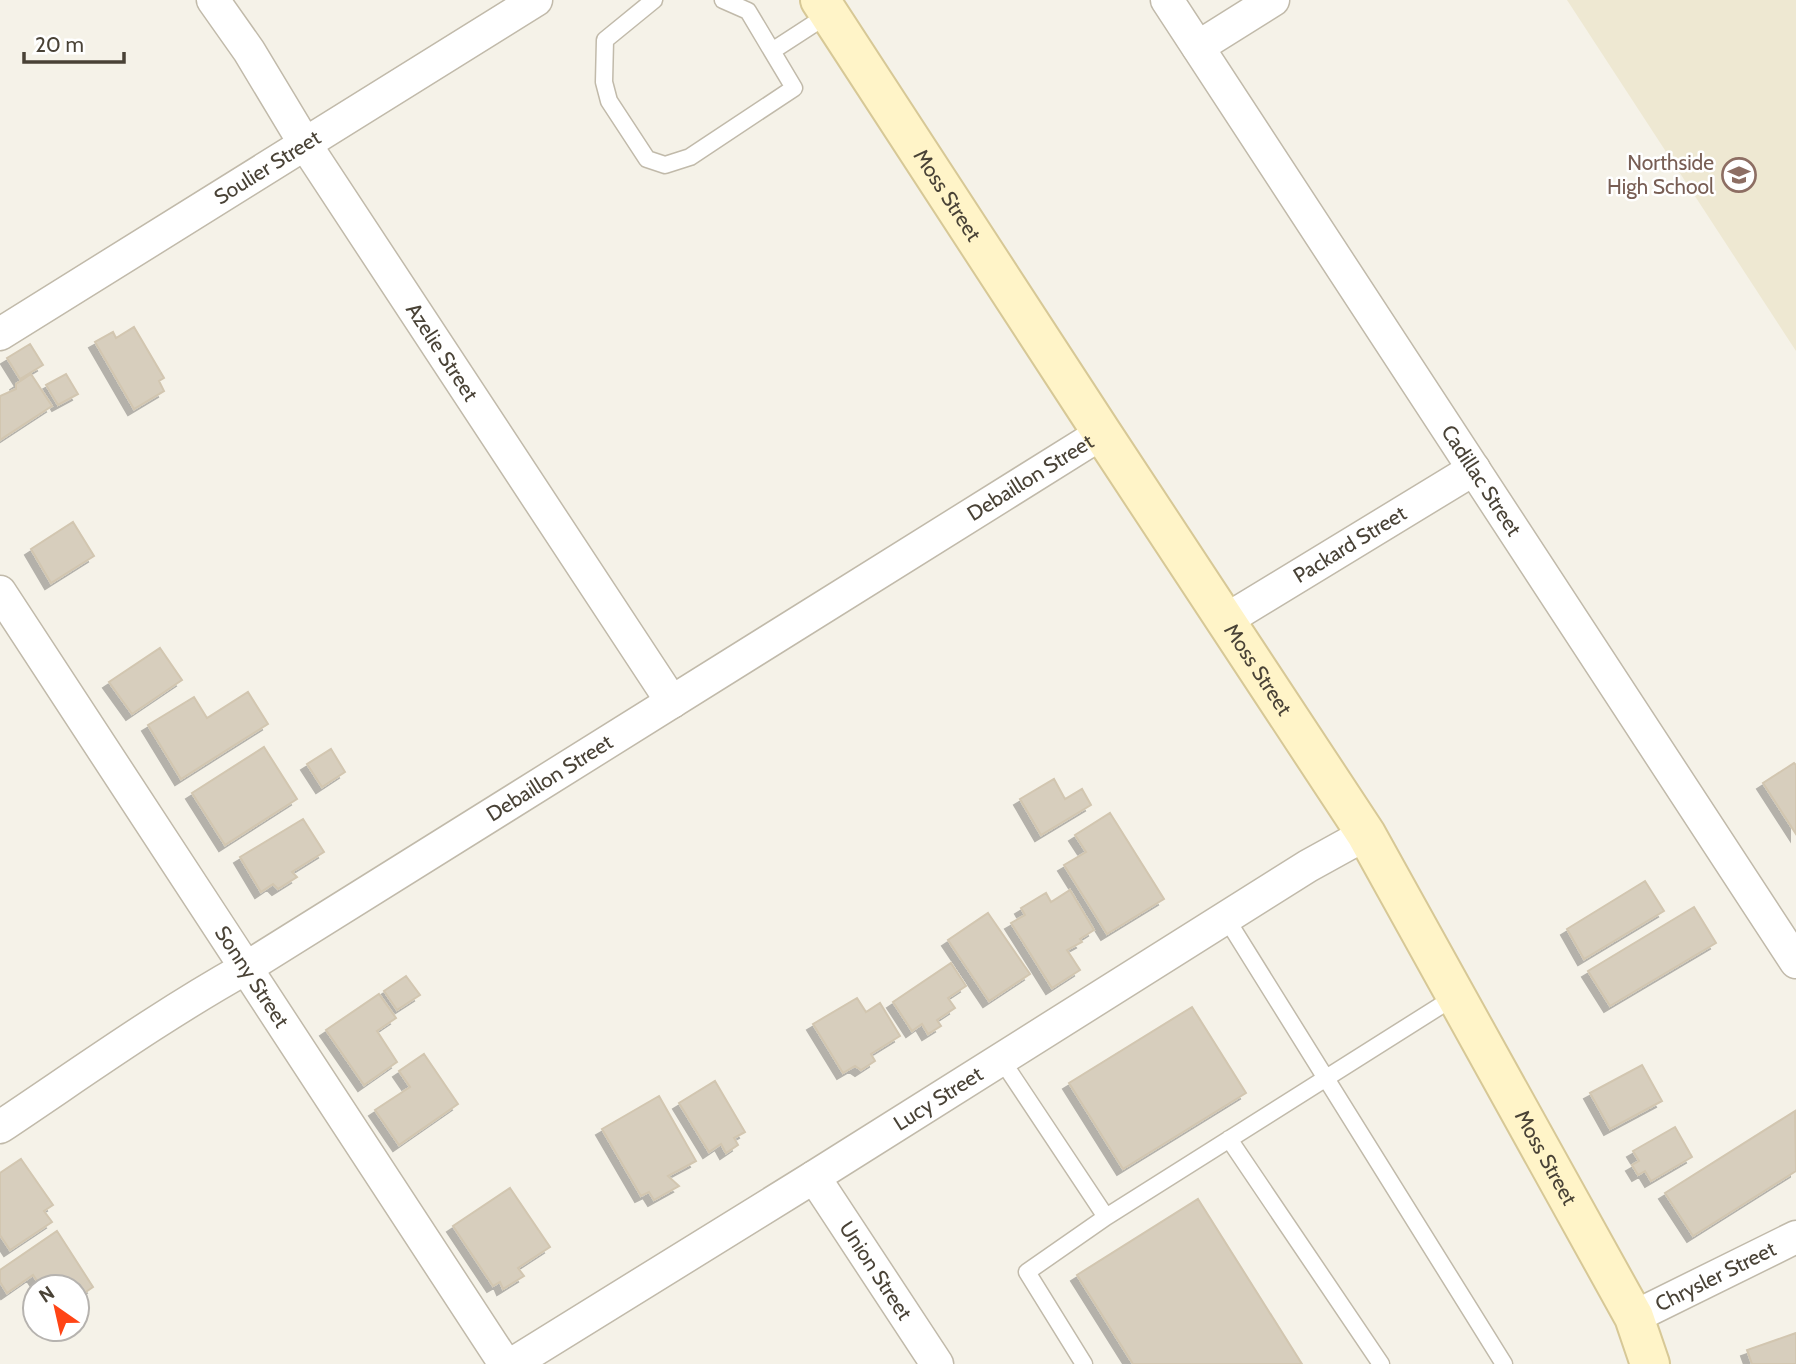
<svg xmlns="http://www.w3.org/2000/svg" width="1796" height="1364" font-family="Cabin,sans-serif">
<defs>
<filter id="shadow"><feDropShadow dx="-6" dy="6" stdDeviation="0" flood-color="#0004"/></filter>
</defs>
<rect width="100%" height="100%" fill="#f5f2e8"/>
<!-- education -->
<path fill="#eee8d2" d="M1567,0H1796V351Z"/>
<!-- building -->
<path fill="#d7cebd" stroke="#d2c6b0" stroke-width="2" filter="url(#shadow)" d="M134,327L164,378L159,381L164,391L134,409L95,342L113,332L116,338Z
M30,344L43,365L20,379L7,358Z
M31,374L52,406L0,440V396L16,389V384Z
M66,374L78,394L58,405L46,385Z
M73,522L94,556L51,583L31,549Z
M160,648L182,680L132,714L109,682Z
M248,692L268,724L181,779L148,725L194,697L207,718Z
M264,747L297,799L225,845L192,793Z
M331,749L345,772L322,787L307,764Z
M1794,763L1796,765V834L1763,783Z
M1054,779L1065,799L1082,789L1091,805L1041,835L1020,799Z
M1110,813L1164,899L1107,934L1064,865L1086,852L1075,835Z
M303,819L324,852L292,872L297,877L278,889L273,884L261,892L240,857Z
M1645,881L1664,911L1584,959L1567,929Z
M1070,890L1094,930L1080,939L1082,942L1067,950L1080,970L1052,988L1011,923L1025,915L1021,908L1046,893L1051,902Z
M1694,907L1716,943L1610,1006L1588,971Z
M988,913L1030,974L989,1001L948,940Z
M951,963L966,986L948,998L955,1008L937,1020L941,1026L928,1034L922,1024L912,1031L893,1002Z
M406,976L420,995L397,1010L384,991Z
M379,994L396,1018L377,1031L397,1062L364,1085L326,1030Z
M857,998L866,1012L880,1003L900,1036L871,1054L875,1061L861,1070L855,1066L843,1073L813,1024Z
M1192,1007L1246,1093L1123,1169L1069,1083Z
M424,1054L458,1104L399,1145L375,1110L410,1087L399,1071Z
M1642,1065L1662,1101L1610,1129L1590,1093Z
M715,1081L745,1132L734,1138L738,1145L726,1153L721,1144L709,1152L679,1103Z
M659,1096L696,1161L668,1176L679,1186L654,1200L649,1192L641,1196L602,1129Z
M1795,1111L1796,1171L1693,1236L1665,1193Z
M1675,1127L1692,1157L1651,1181L1645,1171L1638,1175L1632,1165L1639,1161L1633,1151Z
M21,1159L53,1205L44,1211L52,1222L10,1250L0,1235V1173Z
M510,1188L550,1247L518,1268L524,1276L503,1289L500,1282L493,1286L453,1226Z
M1198,1199L1302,1364H1133L1077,1275Z
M57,1231L93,1287L77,1298V1287H41L33,1275L7,1293L0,1282V1270Z
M1796,1333V1364H1752L1747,1350Z"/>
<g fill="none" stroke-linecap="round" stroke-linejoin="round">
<!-- lane casing -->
<g stroke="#c1baaa" stroke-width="19">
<path id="lane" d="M654,0L605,40L604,82L609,101L647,159L665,165L690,157L794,88L748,11L723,0
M772,51L829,14
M1226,918L1504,1364
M1001,1059L1106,1217L1456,996
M1229,1139L1381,1364
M1084,1364L1027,1272L1106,1217"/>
</g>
<!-- street casing -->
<g stroke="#c1baaa" stroke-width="35">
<g id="street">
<path id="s1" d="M213,0L249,51L305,144L672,702"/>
<path id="s2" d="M1167,0L1796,962"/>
<path d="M1198,47L1273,0"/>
<path id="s3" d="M0,334L536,0"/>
<path id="s4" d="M0,592L505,1364"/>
<path id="s5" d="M1226,620L1474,469"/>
<path id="s6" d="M0,1127C81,1073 160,1016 246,968L1102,433"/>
<path id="s7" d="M814,1177L937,1364"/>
<path id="s8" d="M1634,1317L1796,1237"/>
<path id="s9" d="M512,1364L814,1177L1308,866L1366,834"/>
</g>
</g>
<!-- secondary casing -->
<g stroke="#d7c896" stroke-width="42">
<g id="secondary">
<path id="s10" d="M820,0L1102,433L1366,834L1634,1317L1650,1364"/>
</g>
</g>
<!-- lane -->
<use href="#lane" stroke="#fff" stroke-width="16"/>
<!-- street -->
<use href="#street" stroke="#fff" stroke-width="32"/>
<!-- secondary -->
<use href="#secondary" stroke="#fff4c8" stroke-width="38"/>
</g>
<!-- icons -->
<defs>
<g id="school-ring" transform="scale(1.75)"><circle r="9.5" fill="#fff" stroke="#8d6e63" stroke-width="1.5"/><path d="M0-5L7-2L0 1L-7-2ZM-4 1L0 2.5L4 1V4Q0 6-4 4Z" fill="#8d6e63"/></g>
</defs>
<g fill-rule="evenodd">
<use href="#school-ring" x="1739" y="175"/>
</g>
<g text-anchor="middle" stroke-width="5" stroke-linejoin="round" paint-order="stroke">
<!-- education labels -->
<g font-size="21" fill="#785e54" stroke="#fff" text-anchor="end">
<text x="1714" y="170">Northside<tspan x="1714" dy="24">High School</tspan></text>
</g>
<!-- street labels -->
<g font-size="21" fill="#494236" stroke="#fff">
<text dy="7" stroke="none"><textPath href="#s3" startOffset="315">Soulier Street</textPath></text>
<text dy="7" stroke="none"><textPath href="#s10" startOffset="233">Moss Street</textPath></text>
<text dy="7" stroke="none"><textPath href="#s1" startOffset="420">Azelie Street</textPath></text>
<text dy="7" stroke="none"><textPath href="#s6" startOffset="1218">Debaillon Street</textPath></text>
<text dy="7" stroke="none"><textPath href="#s2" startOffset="574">Cadillac Street</textPath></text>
<text dy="7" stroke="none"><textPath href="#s5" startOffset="145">Packard Street</textPath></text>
<text dy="7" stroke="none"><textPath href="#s10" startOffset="800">Moss Street</textPath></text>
<text dy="7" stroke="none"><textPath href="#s6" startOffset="651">Debaillon Street</textPath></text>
<text dy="7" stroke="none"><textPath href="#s4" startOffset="460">Sonny Street</textPath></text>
<text dy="7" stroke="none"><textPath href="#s9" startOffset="502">Lucy Street</textPath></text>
<text dy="7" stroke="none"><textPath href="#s10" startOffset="1367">Moss Street</textPath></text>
<text dy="7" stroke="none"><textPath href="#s7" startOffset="112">Union Street</textPath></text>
<text dy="7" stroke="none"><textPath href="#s8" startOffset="91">Chrysler Street</textPath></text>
</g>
</g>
<!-- north arrow -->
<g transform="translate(56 1308) rotate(326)"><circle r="33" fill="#ffffff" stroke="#b6b3af" stroke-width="2"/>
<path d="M0-5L12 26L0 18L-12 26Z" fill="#ff4415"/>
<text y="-10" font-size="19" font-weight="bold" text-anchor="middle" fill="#494236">N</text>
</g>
<!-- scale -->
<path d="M24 52v10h100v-10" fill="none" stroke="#494236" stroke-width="3.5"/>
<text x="35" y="52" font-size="21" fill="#494236" stroke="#ffffff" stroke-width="5" paint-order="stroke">20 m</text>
</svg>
